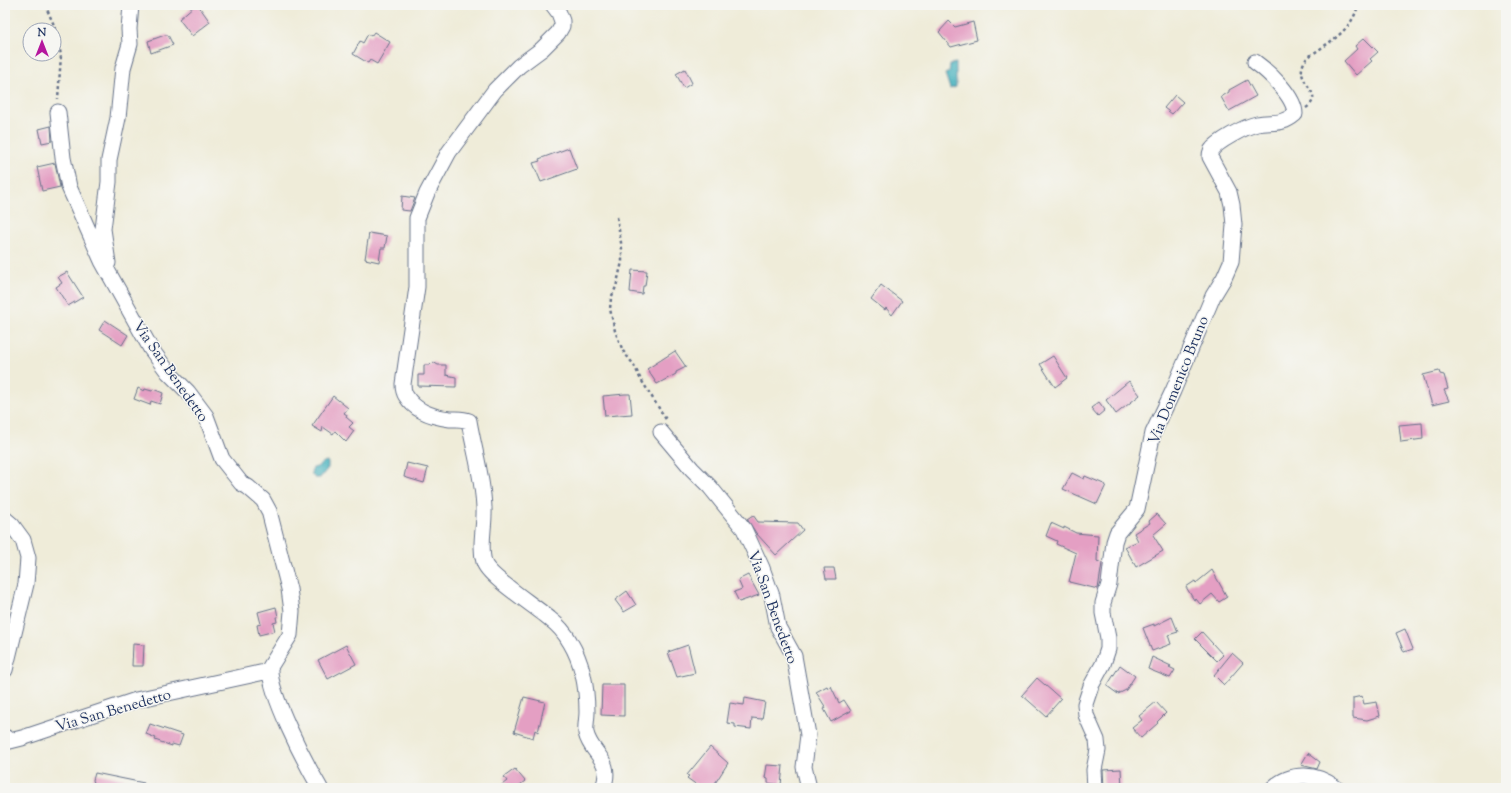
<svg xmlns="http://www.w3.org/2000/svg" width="1511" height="793" font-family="'Sorts Mill Goudy',serif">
<rect width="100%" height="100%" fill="#f6f6f2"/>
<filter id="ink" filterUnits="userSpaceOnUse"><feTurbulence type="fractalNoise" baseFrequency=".025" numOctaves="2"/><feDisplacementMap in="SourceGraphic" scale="8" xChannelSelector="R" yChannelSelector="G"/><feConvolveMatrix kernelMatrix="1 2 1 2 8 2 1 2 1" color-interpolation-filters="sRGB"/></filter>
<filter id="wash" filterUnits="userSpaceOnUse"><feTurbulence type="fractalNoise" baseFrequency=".012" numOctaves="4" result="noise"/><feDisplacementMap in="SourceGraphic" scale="16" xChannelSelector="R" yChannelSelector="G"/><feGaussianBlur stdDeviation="0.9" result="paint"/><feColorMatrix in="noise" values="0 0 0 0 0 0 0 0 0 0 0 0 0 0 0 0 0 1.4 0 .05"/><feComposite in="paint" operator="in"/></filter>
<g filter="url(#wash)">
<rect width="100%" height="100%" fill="#efecd9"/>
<!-- water -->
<path fill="#3fafbb" stroke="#2d6f8c" d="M956,63V87L950,89L945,74L949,72L950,64Z
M327,461L328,463V468L320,478H315C311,475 310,471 313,468C320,467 321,462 327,461Z"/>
<g id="blocks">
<!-- building -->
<path fill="#e49fc3" d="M195,5H198L210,22L192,36L179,19Z
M949,21L955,27L973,22L977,40L951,47L939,32Z
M374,32L390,42L377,64L370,60L368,63L353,54L360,41L363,43L368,34L371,36Z
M165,35H168L173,45L151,53L148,41Z
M1364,38L1378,52L1370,59L1372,61L1356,75L1344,61L1357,49L1355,46Z
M685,69L692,83L684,88L676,74Z
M1247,80L1256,96L1229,111L1221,97L1229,92V90Z
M1175,95L1183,102L1172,114L1164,108Z
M51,126L52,141L42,143L39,129Z
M569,148L577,169L541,182L533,163L540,161L539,159Z
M55,163L60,187L42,191L37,167Z
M402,196L415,198L410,211L401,210Z
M369,233L387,236L385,248H381L379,262L365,259Z
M632,270L647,271L645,286H643L642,294L630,292Z
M67,272L83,297L68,306L56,287L62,283L58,277Z
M881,285L902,301L892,315L886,308L885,310L871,299Z
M105,320L128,335L122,345L99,330Z
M675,351L686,367L676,372V374L657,384L647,369Z
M1053,356L1067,378L1055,387L1040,364Z
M433,362L438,365H446V375L456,377V387L418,386V375H424V365H430Z
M1439,371L1440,374L1444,375L1448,389L1444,390L1449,401L1432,405L1423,375Z
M1129,381L1140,395L1116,414L1106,400Z
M138,388L144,391L145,389L152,391L153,389L163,393L160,404L151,401L150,405L134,399Z
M625,394H630L632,414L605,416L603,396Z
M333,396L348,408L344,413L347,415L346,417L353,423L349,427L354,431L346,442L335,431L333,434L323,427L322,432L312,426Z
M1099,402L1105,410L1098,416L1091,408Z
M1422,423L1423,439L1401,442L1399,425Z
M407,463L428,468L424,483L404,477Z
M1072,473L1084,479L1085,476L1106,485L1097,504L1063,489Z
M1157,514L1166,524L1153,535L1163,551L1136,567L1125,547L1138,541L1134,533L1150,523L1149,521Z
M753,515L758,522L798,523L803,530L776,555L756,533L747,519Z
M1051,523L1064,529V527L1076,533L1098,535L1097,561L1102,563L1098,589L1069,582L1076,553L1056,544L1057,541L1046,536Z
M824,568H834L836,579H826Z
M1212,570L1227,597L1219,602L1212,594L1200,604L1196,599L1194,600L1186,587L1195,581L1196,583Z
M748,575L759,595L739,602L734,592L742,589L738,580Z
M627,591L636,605L624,612L615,600Z
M276,607L278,617H276L277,622L273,623L275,631L259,635L257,625L261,624L258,612Z
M1172,617L1178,632L1168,635L1171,644L1152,651L1143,628L1154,624V626Z
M1405,629L1413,649L1404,652L1396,633Z
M1202,632L1223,655L1217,661L1195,639Z
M133,644L144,645L143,666H132Z
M346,645L356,664L328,679L318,660Z
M688,645L695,673L677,677L668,652Z
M1232,653L1243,663L1224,685L1214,675Z
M1152,657L1171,666L1169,667L1175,670L1170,678L1148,669Z
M1120,665L1135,676L1126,690L1118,694L1107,686Z
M1037,678L1061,699L1046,716L1022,695Z
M602,685H624V716L601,715Z
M827,686L828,688L831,686L839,703L844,700L851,711L831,722L824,709L826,708L816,692Z
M1362,696L1364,704L1377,702L1380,716L1367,720L1353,718V698Z
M524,697L545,702L538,732L535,730L533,738L514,732Z
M745,698L765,702L762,719L752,718L751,729L735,727V724L727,723L730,703L744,705Z
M1156,702L1166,713L1157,722L1158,723L1141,738L1132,728L1142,720L1139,716Z
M150,724L183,735L179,746L172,744V746L155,740L156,738L146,734Z
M710,747L728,763L712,788H701L687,778L689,776L687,775Z
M1308,753L1320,762L1317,769L1301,765Z
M767,765L783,766L781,785L768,783V779L765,778Z
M515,769L525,781L516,788H498L507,781L504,777Z
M1121,769L1122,788H1104L1103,770Z
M95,773L144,783V788H96L93,780Z"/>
</g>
</g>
<g filter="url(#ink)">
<use href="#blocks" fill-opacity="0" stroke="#657189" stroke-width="1"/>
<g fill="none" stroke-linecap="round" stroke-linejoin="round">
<!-- street casing -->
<g stroke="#657189" stroke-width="17">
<path id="street" d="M553,5L559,13L562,21V26L558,33L542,49L519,66L495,90L449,152L427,193L417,218V287L403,384C403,387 404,393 406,396C415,411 433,417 450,419C457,419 462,418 469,421C474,450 483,478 484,508C485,526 479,545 484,562C487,576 538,608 550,619C558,625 565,633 570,642C582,662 587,688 587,712C587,719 585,727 586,733C591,755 614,759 603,788
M58,112L63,158L69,187L102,261L151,349L168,372L188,392L206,416L222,459L241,483L248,487L263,500L269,511L289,589L292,611L290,635L270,667C268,692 306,764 320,788
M108,263L103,229L109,182V160L118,118L123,68L130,44L129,29L131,5
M661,432L692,469L710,487L744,529L762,568L772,596L778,627L794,656L808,735L804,767L809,788
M5,519L12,525L23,540L28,558L26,584L5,670
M5,737L10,741L22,738L136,700L269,671
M1095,788L1094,770L1098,750L1097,740L1086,715L1085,704L1091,686L1103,664L1108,649V638L1103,613V603L1109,584L1114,542L1117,533L1137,509L1153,433L1173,391L1213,296L1224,278L1231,262L1234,225L1232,205L1229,192L1210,157C1210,155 1210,153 1211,151C1216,142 1246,126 1257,124C1272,121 1281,126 1295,114C1295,97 1269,72 1255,62
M1273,788C1292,771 1317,773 1336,788"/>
</g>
<!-- path -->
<path stroke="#657189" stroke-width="2.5" stroke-dasharray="3 3" stroke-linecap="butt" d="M45,5L54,25L61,55L58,99
M1306,108C1329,92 1288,82 1307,58C1327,43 1352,32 1358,5
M617,217L622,249V262L616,287L611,298L610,309L615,331L623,351L634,365L640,378L667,421"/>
<!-- street -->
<use href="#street" stroke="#fff" stroke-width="15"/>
</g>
</g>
<g text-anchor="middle" stroke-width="3" stroke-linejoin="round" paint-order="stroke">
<!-- street labels -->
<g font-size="15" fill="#1b2f5e" stroke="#f6f6f2">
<text transform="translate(171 371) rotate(55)" y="5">Via San Benedetto</text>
<text transform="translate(1178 380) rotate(-68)" y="5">Via Domenico Bruno</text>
<text transform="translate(773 607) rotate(70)" y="5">Via San Benedetto</text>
<text transform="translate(113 710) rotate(-16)" y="5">Via San Benedetto</text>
</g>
</g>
<!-- margin -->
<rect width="1511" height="793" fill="none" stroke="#f6f6f2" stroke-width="20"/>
<!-- north arrow -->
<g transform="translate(42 42)"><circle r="19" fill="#f6f6f2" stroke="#9ea6b7"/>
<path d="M0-3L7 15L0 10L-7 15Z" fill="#b5179e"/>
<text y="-6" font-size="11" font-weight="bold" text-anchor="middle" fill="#1b2f5e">N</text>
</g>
</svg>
